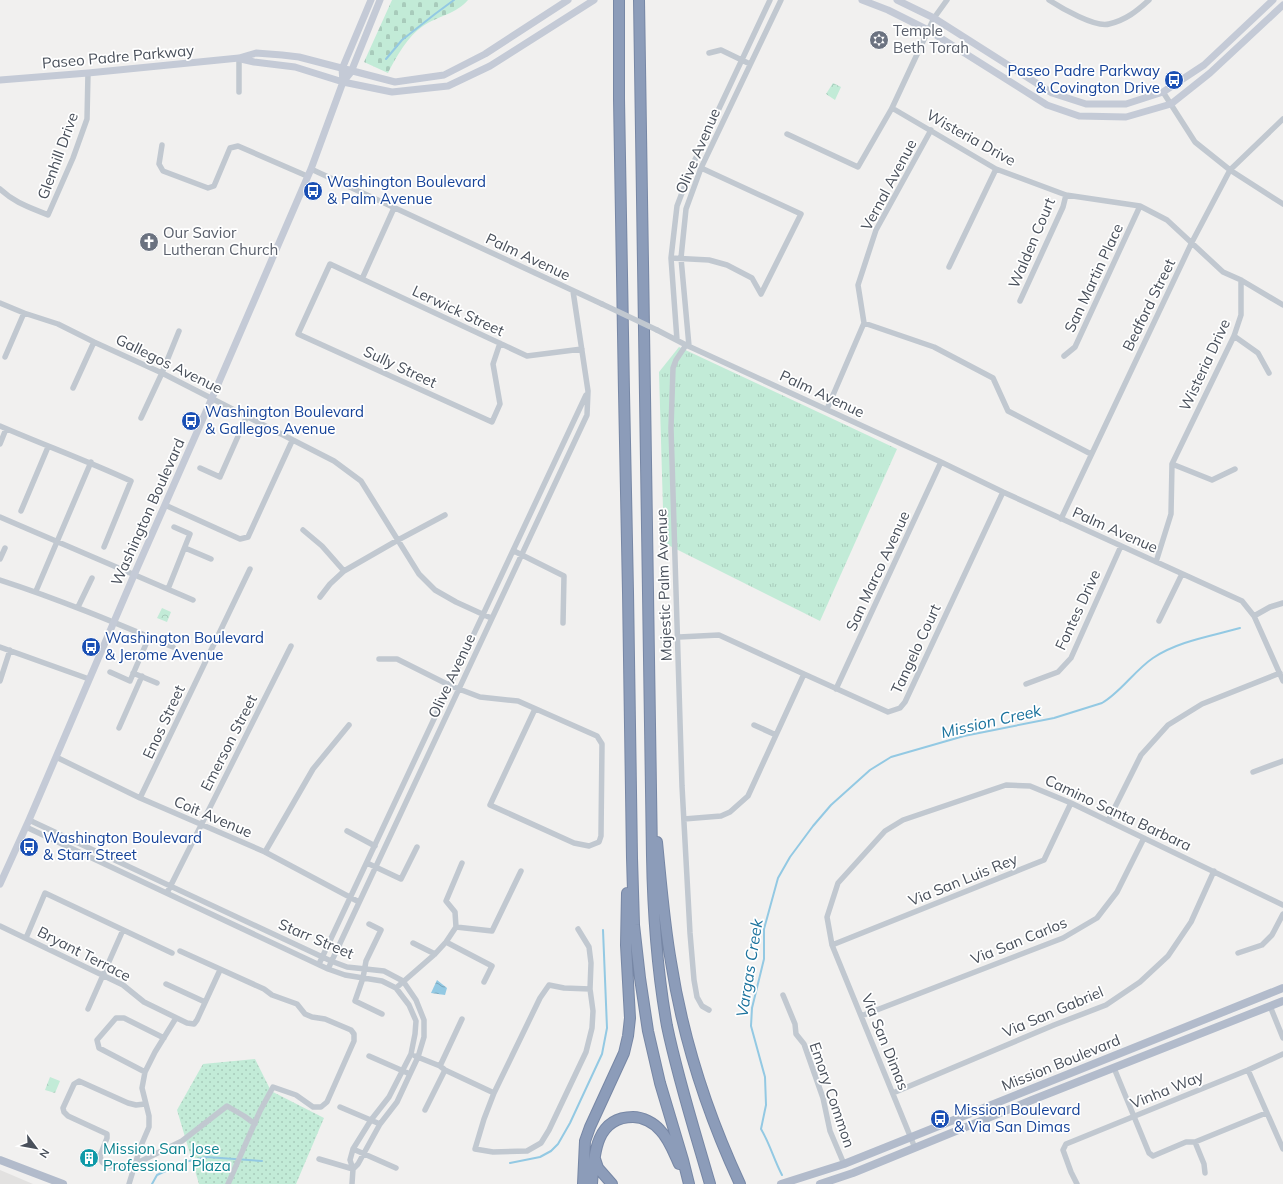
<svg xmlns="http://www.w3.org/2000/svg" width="1283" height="1184" font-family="Mulish,sans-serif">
<defs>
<pattern id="grass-tufts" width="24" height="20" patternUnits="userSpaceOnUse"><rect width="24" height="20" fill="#c2ebd7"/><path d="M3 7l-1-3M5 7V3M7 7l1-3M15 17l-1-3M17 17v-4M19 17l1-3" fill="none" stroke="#a8cbbb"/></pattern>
<pattern id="cemetery-stones" width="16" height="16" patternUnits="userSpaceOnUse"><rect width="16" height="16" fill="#c2ebd7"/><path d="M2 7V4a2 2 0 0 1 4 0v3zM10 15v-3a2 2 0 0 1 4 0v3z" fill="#a8cbbb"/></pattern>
<pattern id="park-crowns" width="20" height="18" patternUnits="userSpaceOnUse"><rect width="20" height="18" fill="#c2ebd7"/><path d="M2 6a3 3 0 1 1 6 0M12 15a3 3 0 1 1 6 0" fill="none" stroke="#a8cbbb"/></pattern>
<pattern id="garden-dots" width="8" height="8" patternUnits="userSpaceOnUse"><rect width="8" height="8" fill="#c2ebd7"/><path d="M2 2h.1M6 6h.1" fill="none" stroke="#a8cbbb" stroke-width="1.8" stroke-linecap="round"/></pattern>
<pattern id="water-waves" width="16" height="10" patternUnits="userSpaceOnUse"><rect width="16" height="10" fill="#93c9e3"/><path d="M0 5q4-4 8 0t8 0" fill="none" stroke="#7aa6bb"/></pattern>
</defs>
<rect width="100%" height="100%" fill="#f1f0ef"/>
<!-- education -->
<path fill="#e2e1e0" d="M0,1170L33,1184H0Z"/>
<!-- grass -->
<path fill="url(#grass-tufts)" d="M679,347L897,449L820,621L664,543L659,372Z"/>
<!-- cemetery -->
<path fill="url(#cemetery-stones)" d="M392,0H468C456,14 438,16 423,26C408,36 396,57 388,73L364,62Z"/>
<!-- park -->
<path fill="url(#park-crowns)" d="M833,83L841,87L835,100L826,94Z
M162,608L171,612L167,622L157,618Z
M50,1077L60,1081L55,1093L45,1090Z"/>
<!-- garden -->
<path fill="url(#garden-dots)" d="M255,1059L271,1091L324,1118L296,1184H199L177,1110L203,1064Z"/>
<!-- water -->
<path fill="url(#water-waves)" d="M437,980L447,988L445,995L431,993Z"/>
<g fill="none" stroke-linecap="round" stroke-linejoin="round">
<!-- stream -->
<path stroke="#93c9e3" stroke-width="2" d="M386,59L402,40L435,14L454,0
M510,1163L540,1157L551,1151L558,1144L570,1123L602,1054L607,1028L603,930
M782,1175C774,1160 770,1144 761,1129L766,1105L765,1077L751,1026L752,1008L764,959V929L778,878L790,857L813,826L831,805L870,770L891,757L964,736L1054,718L1102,703C1120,693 1135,670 1153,658C1178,641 1212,636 1240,628
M152,1184L157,1175L185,1162L206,1157L262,1161"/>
<!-- highway casing -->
<g stroke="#7787a5" stroke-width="12">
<path id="highway" d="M619,0V99L624,392L628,592L632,858L634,925L640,978L648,1031L660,1083L683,1160L689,1184
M639,0L652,856C653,913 657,970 667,1026C678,1079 695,1132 710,1184
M657,842C661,882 664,922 671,962C683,1039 707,1113 740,1184
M595,1159L598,1168L612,1184
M583,1184L585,1141L590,1127L624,1053L628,1036L630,1018L626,945L627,893
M592,1184C594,1156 595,1117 633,1117C643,1117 654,1123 660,1130C669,1139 674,1153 679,1164"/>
</g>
<!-- street -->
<path stroke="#c1c8d0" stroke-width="5.5" d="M1049,0C1061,8 1096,28 1109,24C1126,20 1137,11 1149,0
M709,53L721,50L750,64
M239,92V58
M1163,92L1195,142L1230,170L1283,204
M892,108L996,169L1066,195L1140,206L1167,220L1223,272L1241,280L1283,305
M787,134L858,167L892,108L934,18L947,0
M162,145L159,164L163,171L208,188L214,186L230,148L238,146L307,176
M311,169L602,304
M0,189C15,203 29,207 48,215L73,158L87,119L88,73
M671,258L709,260L727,265L752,278L761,294L801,214L699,167
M949,267L996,169
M362,279L394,208
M1020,301L1063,207L1066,195
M0,303L24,313L58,324L94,342L162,373L334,461L361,481L419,574L435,590L456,602L491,618
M864,323L934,347L993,378L1008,411L1091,454
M657,330L686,345L941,462L1003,492L1242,601L1254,616L1283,681
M1234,336L1258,353L1269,373
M677,340L671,258L677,206L693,164L770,0
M500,343L493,364L500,404L492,422L298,334L330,264L527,356L582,349
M686,345L676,360L673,368L671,428L682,786L690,933L694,980L697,997L702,1006L709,1010
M689,346L681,258L686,209L701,168L781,0
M1064,356L1075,347L1140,206
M5,357L24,313
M73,388L94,342
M827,409L864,323L858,285L876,230L931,130
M141,418L162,373L179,331
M0,426C44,445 88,461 131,481L104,547
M0,444L6,429
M1172,464L1212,480L1235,469
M200,468L220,477L247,416
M165,505L240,539L248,537L292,441
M21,511L48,447
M0,517L193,600
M1061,519L1192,242L1230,170L1283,119
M303,530L322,546L344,571
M185,548L211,559
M514,551L564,576L563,623
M0,559L5,548
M1156,562L1171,514L1172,464L1234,336L1241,315V280
M0,580C59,599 116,623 173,647
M168,589L190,534L174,527
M36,591L91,462
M320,597L330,584L344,571L398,540L445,515
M78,607L92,578
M1254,616L1270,607L1283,603
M1159,621L1182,574
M679,637L719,635L804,674
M0,647L89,679
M379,659H397L451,686L480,697L518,701L597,736L602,744L601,836L599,842L589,846L574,843L490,805L535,709
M110,672L130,681L149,637
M133,673L157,683
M0,681L10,650
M1026,684L1058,672L1071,658L1121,546
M836,689L941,462
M754,725L776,735
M119,728L142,676
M56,757L140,798L265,852L359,902
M1253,772L1283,761
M140,798L250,569
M684,819L721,816L730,812L748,796L804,674L888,712L900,708L905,702L1003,492
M29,820L331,961L347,967L384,971L403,981L416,1000L424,1020V1037L418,1057L410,1074L397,1102L380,1124L358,1164L353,1169
M1108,821L1141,755L1168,725L1202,704L1280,673
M26,827L328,969L345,975L382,981L396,988L409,1005L416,1021L415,1034L411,1054L389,1097L371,1120L353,1149L350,1160L353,1169L352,1184
M347,831L375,846
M265,852L313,769L349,725
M367,863L401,879L417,847
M167,893L291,646
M369,924L381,930L366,961L363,978L355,1001L382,1014
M0,926L123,985L144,1002L187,1023L194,1024L197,1020L220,970
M456,927L492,931L521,871
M456,927L455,912L446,901L462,863
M578,929L589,947L591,963L590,989L593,1011L592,1028L586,1052L549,1130L541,1143L527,1151L493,1152L475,1149L484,1119L494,1093L540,998L549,985L564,988L590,989
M26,938L45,893L172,953
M446,942L492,966L484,982
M413,943L435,954
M832,945L1044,860L1071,803
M180,951L264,989L272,995L297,1004L305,1014L312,1017L325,1019L351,1030L354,1034V1041L327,1102L321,1107H313L296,1095L273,1087L260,1111L228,1184
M1238,953L1262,945L1272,935L1283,914
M319,964L586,395
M328,969L587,415L588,391L573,291
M166,984L205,1002
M396,988L435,954L446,942L456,927
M783,995L795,1024L796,1034L804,1044L823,1098L830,1131L844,1164
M1270,1006L1283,1038
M88,1009L123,930
M861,1016L1063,938L1097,918L1117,892L1144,838
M369,1056L410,1074
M415,1056L440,1066L445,1070L494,1093
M440,1066L462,1019
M1114,1068L1149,1153L1153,1156L1186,1142H1195L1266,1113
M1248,1070L1283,1149
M145,1072L99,1048L97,1040L116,1018H124L164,1038
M893,1093L1054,1025L1106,1005L1140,982L1168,956L1191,922L1214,871
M340,1107L380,1124
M425,1110L445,1070
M1195,1142L1204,1164L1205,1173
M915,1148L832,945L827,917L838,883L885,831L903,820L1006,785L1030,786L1071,803L1283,905
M353,1149L396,1168
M319,1159L353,1169
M135,1164L182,1141L227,1106L244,1116L255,1124
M133,1170L106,1165L102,1162L100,1156L107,1138V1134L68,1116L64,1112L63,1108L74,1084L79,1081L128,1103L136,1105L145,1104
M129,1184L140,1148L149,1127V1116L142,1088L145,1072L155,1052L176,1018
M1077,1184L1071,1172L1063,1150L1066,1144L1248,1070L1283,1054"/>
<!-- secondary -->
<path stroke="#c4cad6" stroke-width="7" d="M862,0L888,10L928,30L1047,105L1079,116L1126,117L1171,104L1210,73L1283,5
M897,0L934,18L1052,93L1086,104H1126L1163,92L1204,65L1273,0
M241,59L254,62L295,67L343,82L392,92L448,86L490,66L594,0
M0,80L88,73L239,58L256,53L282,55L299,57L395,82L444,75L485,54L568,0
M343,82L342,69L371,0
M0,884L29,820L134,575L212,398L311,169L343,82L351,72L380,0"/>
<!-- primary -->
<path stroke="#b2bbcb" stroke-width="8" d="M0,1160L63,1184
M781,1184L844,1164L1283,988
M820,1184L853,1173L1032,1100L1283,1001"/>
<!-- highway -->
<use href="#highway" stroke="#8c9cb9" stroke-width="10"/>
<!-- street-bridge -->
<path stroke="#c1c8d0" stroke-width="5.5" d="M602,304L657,330"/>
</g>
<!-- icons -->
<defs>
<g id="synagogue-disc" transform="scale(1)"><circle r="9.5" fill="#6b7280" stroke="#fff"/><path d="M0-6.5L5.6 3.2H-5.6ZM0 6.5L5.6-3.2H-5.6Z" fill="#fff"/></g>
<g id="bus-disc" transform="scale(1)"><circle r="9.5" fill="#1a4fb4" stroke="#fff"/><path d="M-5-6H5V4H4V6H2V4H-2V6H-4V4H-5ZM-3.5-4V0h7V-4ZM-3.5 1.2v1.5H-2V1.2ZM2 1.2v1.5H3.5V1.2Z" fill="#fff"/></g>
<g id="church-disc" transform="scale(1)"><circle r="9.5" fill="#6b7280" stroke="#fff"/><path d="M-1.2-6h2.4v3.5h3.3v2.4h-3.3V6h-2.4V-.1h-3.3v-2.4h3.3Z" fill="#fff"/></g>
<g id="building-disc" transform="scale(1)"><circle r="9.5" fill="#0f9aa8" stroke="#fff"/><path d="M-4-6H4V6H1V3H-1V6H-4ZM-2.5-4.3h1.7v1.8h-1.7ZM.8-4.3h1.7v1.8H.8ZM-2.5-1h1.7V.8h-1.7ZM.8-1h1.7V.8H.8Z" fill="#fff"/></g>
</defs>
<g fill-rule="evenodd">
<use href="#synagogue-disc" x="879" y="40"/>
<use href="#bus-disc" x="1174" y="80"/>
<use href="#bus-disc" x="313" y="191"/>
<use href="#church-disc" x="149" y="242"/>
<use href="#bus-disc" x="191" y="421"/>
<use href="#bus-disc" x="91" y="647"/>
<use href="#bus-disc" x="29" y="847"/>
<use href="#bus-disc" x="940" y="1119"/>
<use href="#building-disc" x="89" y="1158"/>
</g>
<g text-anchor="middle" stroke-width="3.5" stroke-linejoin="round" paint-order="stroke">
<!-- worship labels -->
<g font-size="15" fill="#5b616d" stroke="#fff" text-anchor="start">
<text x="893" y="36">Temple<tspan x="893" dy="17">Beth Torah</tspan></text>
<text x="163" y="238">Our Savior<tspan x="163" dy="17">Lutheran Church</tspan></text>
</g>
<!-- street labels -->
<g font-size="15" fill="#49505b" stroke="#fff">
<text transform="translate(118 57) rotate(-5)" y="5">Paseo Padre Parkway</text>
<text transform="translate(971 138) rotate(29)" y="5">Wisteria Drive</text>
<text transform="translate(698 151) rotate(-67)" y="5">Olive Avenue</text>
<text transform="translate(58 156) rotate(-70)" y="5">Glenhill Drive</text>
<text transform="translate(889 185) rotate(-62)" y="5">Vernal Avenue</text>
<text transform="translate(1032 243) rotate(-67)" y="5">Walden Court</text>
<text transform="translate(528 257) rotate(25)" y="5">Palm Avenue</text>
<text transform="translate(1094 278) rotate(-65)" y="5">San Martin Place</text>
<text transform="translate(1149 305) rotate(-64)" y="5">Bedford Street</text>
<text transform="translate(458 311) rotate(25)" y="5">Lerwick Street</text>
<text transform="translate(169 364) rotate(26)" y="5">Gallegos Avenue</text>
<text transform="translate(1205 365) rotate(-65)" y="5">Wisteria Drive</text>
<text transform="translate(400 367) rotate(25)" y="5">Sully Street</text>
<text transform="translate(822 394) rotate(25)" y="5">Palm Avenue</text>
<text transform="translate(148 512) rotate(-66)" y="5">Washington Boulevard</text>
<text transform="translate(1115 530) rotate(24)" y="5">Palm Avenue</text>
<text transform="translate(878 571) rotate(-65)" y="5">San Marco Avenue</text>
<text transform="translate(664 585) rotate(-92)" y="5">Majestic Palm Avenue</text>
<text transform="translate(1078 610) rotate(-65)" y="5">Fontes Drive</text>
<text transform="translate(916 649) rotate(-65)" y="5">Tangelo Court</text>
<text transform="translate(452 676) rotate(-65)" y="5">Olive Avenue</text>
<text transform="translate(164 722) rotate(-65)" y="5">Enos Street</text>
<text transform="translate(229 743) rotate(-63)" y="5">Emerson Street</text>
<text transform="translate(1118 813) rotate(25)" y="5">Camino Santa Barbara</text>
<text transform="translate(213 817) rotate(23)" y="5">Coit Avenue</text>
<text transform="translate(963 880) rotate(-22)" y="5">Via San Luis Rey</text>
<text transform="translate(316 939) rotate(23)" y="5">Starr Street</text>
<text transform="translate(1019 941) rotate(-22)" y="5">Via San Carlos</text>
<text transform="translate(84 954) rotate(27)" y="5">Bryant Terrace</text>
<text transform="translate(1053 1012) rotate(-23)" y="5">Via San Gabriel</text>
<text transform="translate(885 1042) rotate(68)" y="5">Via San Dimas</text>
<text transform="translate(1061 1063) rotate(-22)" y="5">Mission Boulevard</text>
<text transform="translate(1167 1090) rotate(-22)" y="5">Vinha Way</text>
<text transform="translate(832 1095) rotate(71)" y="5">Emory Common</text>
</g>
<!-- transit labels -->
<g font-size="15" fill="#164399" stroke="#fff" text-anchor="start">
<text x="1160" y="76" text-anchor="end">Paseo Padre Parkway<tspan x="1160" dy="17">&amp; Covington Drive</tspan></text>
<text x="327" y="187">Washington Boulevard<tspan x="327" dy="17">&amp; Palm Avenue</tspan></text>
<text x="205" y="417">Washington Boulevard<tspan x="205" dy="17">&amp; Gallegos Avenue</tspan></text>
<text x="105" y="643">Washington Boulevard<tspan x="105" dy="17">&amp; Jerome Avenue</tspan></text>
<text x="43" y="843">Washington Boulevard<tspan x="43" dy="17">&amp; Starr Street</tspan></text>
<text x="954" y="1115">Mission Boulevard<tspan x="954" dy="17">&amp; Via San Dimas</tspan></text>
</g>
<!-- culture labels -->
<g font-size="15" fill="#0d838f" stroke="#fff" text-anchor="start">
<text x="103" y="1154">Mission San Jose<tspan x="103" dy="17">Professional Plaza</tspan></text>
</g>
<!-- water labels -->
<g font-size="16" font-style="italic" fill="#1a729d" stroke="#fff">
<text transform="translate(991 721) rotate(-13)" y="6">Mission Creek</text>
<text transform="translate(749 968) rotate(-81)" y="6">Vargas Creek</text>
</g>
</g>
<!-- north arrow -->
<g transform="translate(36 1148) rotate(122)" stroke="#ffffff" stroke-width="3" paint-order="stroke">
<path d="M0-3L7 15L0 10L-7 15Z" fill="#49505b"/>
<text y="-6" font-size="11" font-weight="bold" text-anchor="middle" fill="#49505b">N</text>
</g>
</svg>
